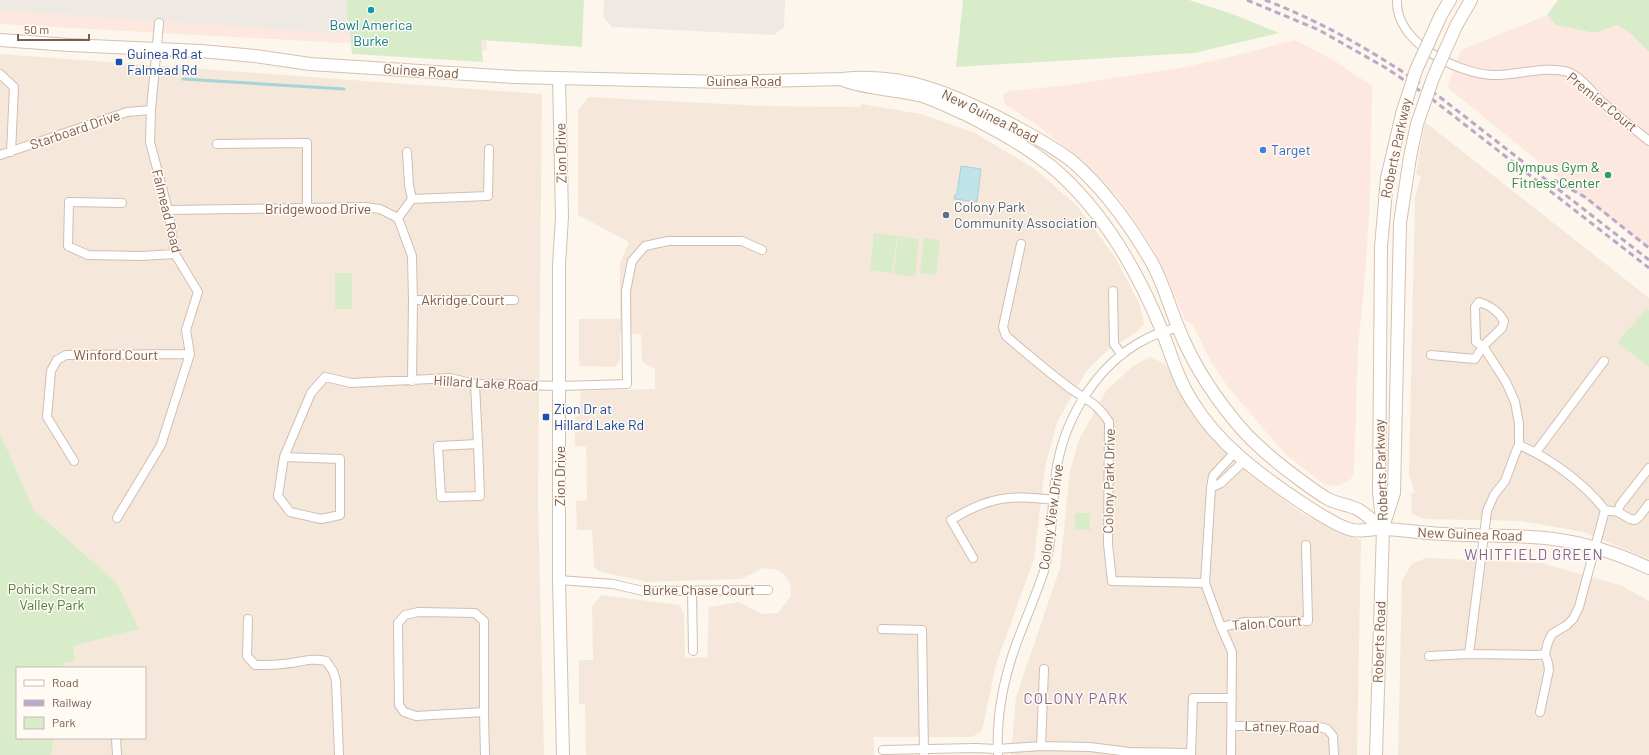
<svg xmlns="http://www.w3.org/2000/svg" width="1649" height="755" font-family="Barlow,sans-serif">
<rect width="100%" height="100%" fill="#fdf6ec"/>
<!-- residential -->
<path fill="#f5e8da" d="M0,54L542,94L538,501L544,755H51L54,738H145V668H63L65,648L138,629L117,583L34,510L0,433Z
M589,97L764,106L861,107V104L921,114L975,133L1035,169L1077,206L1115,257L1140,305L1144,323L1138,331L1108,350L1087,370L1057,422L1045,467L1034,559L996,664L982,731L972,737H874V755H586L585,704H579V660H593L592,607L601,595L679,605L684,613L685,658L707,657L709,607L739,602L762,614L778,613L791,596L790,584L784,574L778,570L763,568L741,579L648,582L600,572L594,567L592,530H577L576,501L587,500L586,447L575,446V417L579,416L581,391L655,389V369L642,362L641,334H620V360L615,367L579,366V319H620V263L629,242L578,215V110Z
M1425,122L1649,298V559L1583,532L1521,521L1425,519L1412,514L1411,493H1415L1409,474L1415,197L1421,177L1416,174Z
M1150,357L1165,364L1200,423L1245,471L1303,514L1361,540L1357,755H1011L1016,697L1060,568L1070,471L1078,442L1106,391L1133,366Z
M1425,558L1541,563L1620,585L1649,601V755H1398L1402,581L1411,565Z"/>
<!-- commercial -->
<path fill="#fde8e0" d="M0,0H482L487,51L0,24Z
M1547,15L1556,25L1594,33L1618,25L1632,35L1649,52V248L1594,207L1447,87L1461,50Z
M1295,40L1333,60L1372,86L1370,200L1364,289L1358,346L1354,472L1351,479L1343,484L1336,486L1325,485L1285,454L1228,387L1210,360L1193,325L1185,320L1168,279L1151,245L1135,221L1120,200L1097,175L1075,155L1038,126L1006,105L1003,100L1004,94L1010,91L1068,85L1180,68L1230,57Z"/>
<!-- industrial -->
<path fill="#efe9e4" d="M0,0H346L350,34L0,10Z
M604,0H785L784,27L774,35L612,27L603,17Z"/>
<!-- green -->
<path fill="#d8ecc9" d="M346,0H584L582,47L481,40L483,62L352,54Z
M963,0H1189L1235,15L1279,33L1194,53L956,67Z
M1558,0H1649V52L1632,35L1618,25L1594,33L1556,25L1547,15Z
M874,233L897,236L892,273L870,270Z
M898,236L919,239L915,277L894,274Z
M924,238L940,240L936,275L920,273Z
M335,273H352V309H335Z
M1647,309L1649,311V367L1617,342Z
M0,433L34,510L117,583L139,629L73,646L75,661L64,663L63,668H17V738H54L51,755H0Z
M1075,513H1090V530L1075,529Z"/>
<!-- water -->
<path fill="#bfe3e8" stroke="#a5d3da" d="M961,166L981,169L977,202L954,199L955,195L957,194Z"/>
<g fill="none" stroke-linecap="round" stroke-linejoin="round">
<!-- stream -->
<path stroke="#a5d3da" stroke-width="3" d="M183,79L344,89"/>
<!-- street casing -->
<g stroke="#d1beb0" stroke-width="10">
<path id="street" d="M1397,0C1395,42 1456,73 1492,75C1514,76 1548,65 1568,72C1581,77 1592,92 1602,102C1617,115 1633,128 1649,141
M0,74L14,87L11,152
M217,144L307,143V208
M0,155L127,112L151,110
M412,199L488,196L489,149
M122,203L69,202L68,246L88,255L141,256L175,254
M168,210L365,207L380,209L398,218L412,256L413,300L412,381
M398,218L412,199L409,185L407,152
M1021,244L1003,327L1006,336C1026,353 1046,370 1067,386C1085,400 1096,401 1109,422L1108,544L1112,581L1205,583
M1113,291L1114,344L1122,355
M413,300H514
M1431,355L1475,359L1483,346L1502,328L1504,321C1499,312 1489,305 1479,302L1475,307L1476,342L1483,346L1506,382L1515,402L1519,424V445L1517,449L1505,481L1494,495L1487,511L1469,654
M475,384L478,444
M478,444L480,496L441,497L438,446Z
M1519,445C1550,458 1584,483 1605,510L1579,607L1573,619L1567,625L1552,634L1548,642L1545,654L1548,663L1549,670L1540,712
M1235,452L1213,476L1211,488L1205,583L1221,627L1245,622L1308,621L1306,545
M1536,452L1604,361
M284,457L311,393L325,377L351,383L450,378L475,384L560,386L627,384L626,291L632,261L645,246L668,241H742L762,250
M284,457L340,459V515L321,519L290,512L278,496Z
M74,461L47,417L51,371L57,360L66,355L190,354
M1211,488L1221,483L1244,461
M1605,510L1618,512L1630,519L1635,520L1639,517L1649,504
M1618,512L1620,505L1649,468
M117,518L161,445L190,354L186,330L198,292L175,254L168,210L150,142L151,110L159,23
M973,558L951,520C988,497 1011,494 1054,500
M559,580L613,584L643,591L768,590
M692,591L693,651
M418,612L475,613L484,621V712L416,716L404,712L399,705L398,623L405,615Z
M248,619L247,656L255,665C264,665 274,665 283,664C300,663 309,657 326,661L333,671L336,681L339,755
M1221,627L1232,652L1231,755
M882,629L922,630L924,755
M1429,656L1469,654L1536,655L1545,654
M484,712L485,755
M1232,726H1315L1327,729L1333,736L1334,755
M116,738L117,755
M1041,746L1044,669
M883,750L975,748L997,749L1041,746L1090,747L1129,752L1191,753
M998,755C996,717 1004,677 1017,642C1026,618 1036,595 1044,571C1054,536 1051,501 1057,466C1066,416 1098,364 1144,340C1154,334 1167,331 1178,327
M1191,755L1193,698H1232"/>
</g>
<!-- secondary casing -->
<g stroke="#d6c0b0" stroke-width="14">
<path id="secondary" d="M1441,15L1450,0
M1456,26L1471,0
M0,40L69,45L201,51L255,56L310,64L514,77L726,82L842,79C905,72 955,95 1009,123C1031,135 1053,146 1073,162C1105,190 1130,225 1151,261C1163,282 1169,305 1178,327C1191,360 1211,392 1234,420C1253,444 1278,464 1303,482C1311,488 1319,494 1328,499C1337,504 1350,505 1359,510C1367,515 1375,523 1383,529
M559,78L562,217L559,265V580L563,755
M843,80C869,90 897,89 923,96C938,101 951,108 965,114C998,131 1032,149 1060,174C1107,217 1138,272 1162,331C1171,354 1178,380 1192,401C1218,444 1259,474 1299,501C1311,509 1340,528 1353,530C1363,532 1374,528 1384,529C1404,530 1424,533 1445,534C1474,536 1503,535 1531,537C1572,539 1613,551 1649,568
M1384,524L1394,493L1400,223L1410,157L1417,124
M1376,755L1383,529L1379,492L1381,247L1387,178L1402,114"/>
</g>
<!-- street -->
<use href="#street" stroke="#fff" stroke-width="8"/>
<!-- secondary -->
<use href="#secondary" stroke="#fff" stroke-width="12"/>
<!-- rail -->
<path stroke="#b9a8c9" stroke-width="3" stroke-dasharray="6 4" stroke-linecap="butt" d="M1247,0L1319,30L1386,68L1428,96L1649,268
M1265,0C1328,24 1386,59 1441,98L1649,260
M1554,180L1585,197L1649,248"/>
<!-- secondary-bridge casing -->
<g stroke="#d6c0b0" stroke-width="14" stroke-linecap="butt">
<path id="secondary-bridge" d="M1402,114L1416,70L1441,15
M1417,124L1433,78L1456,26"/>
</g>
<!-- secondary-bridge -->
<use href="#secondary-bridge" stroke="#fff" stroke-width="12"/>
</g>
<!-- markers -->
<circle fill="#0f9aa8" stroke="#fffaf3" stroke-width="1.5" cx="371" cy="10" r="4"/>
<g fill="#1a4fb4" stroke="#fffaf3" stroke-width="1.5">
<rect x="115" y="58" width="8" height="8" rx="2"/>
<rect x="542" y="413" width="8" height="8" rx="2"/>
</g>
<circle fill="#3f7fe0" stroke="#fffaf3" stroke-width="1.5" cx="1263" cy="150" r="4"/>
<circle fill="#2e9e5b" stroke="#fffaf3" stroke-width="1.5" cx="1608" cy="175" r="4"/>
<circle fill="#5c6f8a" stroke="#fffaf3" stroke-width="1.5" cx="946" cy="215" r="4"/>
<g text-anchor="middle" stroke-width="3" stroke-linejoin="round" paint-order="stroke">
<!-- culture labels -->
<g font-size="14" fill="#0d838f" stroke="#fffaf3">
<text x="371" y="30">Bowl America<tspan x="371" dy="16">Burke</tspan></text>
</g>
<!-- transit labels -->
<g font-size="14" fill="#164399" stroke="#fffaf3" text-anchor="start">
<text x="127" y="59">Guinea Rd at<tspan x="127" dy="16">Falmead Rd</tspan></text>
<text x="554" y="414">Zion Dr at<tspan x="554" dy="16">Hillard Lake Rd</tspan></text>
</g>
<!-- street labels -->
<g font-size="14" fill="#7a5c4d" stroke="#fffaf3">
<text transform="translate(421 71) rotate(4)" y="5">Guinea Road</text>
<text x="744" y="86">Guinea Road</text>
<text transform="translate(1602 102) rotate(39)" y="5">Premier Court</text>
<text transform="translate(990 116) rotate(26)" y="5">New Guinea Road</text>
<text transform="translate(75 130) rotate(-19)" y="5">Starboard Drive</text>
<text transform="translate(1396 148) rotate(-78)" y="5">Roberts Parkway</text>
<text transform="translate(561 153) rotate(-91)" y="5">Zion Drive</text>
<text x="318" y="214">Bridgewood Drive</text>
<text transform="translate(167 211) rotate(76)" y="5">Falmead Road</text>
<text x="463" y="305">Akridge Court</text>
<text x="116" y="360">Winford Court</text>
<text transform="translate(486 383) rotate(3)" y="5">Hillard Lake Road</text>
<text transform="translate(1381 470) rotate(-92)" y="5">Roberts Parkway</text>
<text transform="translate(560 476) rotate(-90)" y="5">Zion Drive</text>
<text transform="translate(1109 481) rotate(-89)" y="5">Colony Park Drive</text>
<text transform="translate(1051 517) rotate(-82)" y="5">Colony View Drive</text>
<text transform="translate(1470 534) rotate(2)" y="5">New Guinea Road</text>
<text x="699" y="595">Burke Chase Court</text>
<text transform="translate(1267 623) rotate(-4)" y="5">Talon Court</text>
<text transform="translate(1379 642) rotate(-88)" y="5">Roberts Road</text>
<text transform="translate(1282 727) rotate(2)" y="5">Latney Road</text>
</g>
<!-- shop labels -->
<g font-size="14" fill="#366cbe" stroke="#fffaf3" text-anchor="start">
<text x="1271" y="155">Target</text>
</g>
<!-- leisure labels -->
<g font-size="14" fill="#27864d" stroke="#fffaf3" text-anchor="end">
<text x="1600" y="172">Olympus Gym &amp;<tspan x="1600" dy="16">Fitness Center</tspan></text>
</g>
<!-- service labels -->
<g font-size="14" fill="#4e5e75" stroke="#fffaf3" text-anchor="start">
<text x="954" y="212">Colony Park<tspan x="954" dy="16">Community Association</tspan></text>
</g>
<!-- park labels -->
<g font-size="14" fill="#537a41" stroke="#fffaf3">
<text x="52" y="594">Pohick Stream<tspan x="52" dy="16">Valley Park</tspan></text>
</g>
<!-- neighbourhood labels -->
<g font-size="15" letter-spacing="1" fill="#846695" stroke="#fffaf3">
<text x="1534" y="560">WHITFIELD GREEN</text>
<text x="1076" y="704">COLONY PARK</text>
</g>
</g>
<!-- legend -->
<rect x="16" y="667" width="130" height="72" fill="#fffaf3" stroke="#cabbb1"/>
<rect x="24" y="680" width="20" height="6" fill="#ffffff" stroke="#cabbb1"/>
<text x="52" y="687" font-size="12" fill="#7a5c4d">Road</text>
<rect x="24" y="700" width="20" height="6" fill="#b9a8c9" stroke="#cabbb1"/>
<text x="52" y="707" font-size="12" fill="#7a5c4d">Railway</text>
<rect x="24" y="717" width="20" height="12" fill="#d8ecc9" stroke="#cabbb1"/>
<text x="52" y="727" font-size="12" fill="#7a5c4d">Park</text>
<!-- scale -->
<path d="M18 34v6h71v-6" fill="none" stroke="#7a5c4d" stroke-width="2"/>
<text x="24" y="34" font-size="12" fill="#7a5c4d" stroke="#fffaf3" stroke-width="3" paint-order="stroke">50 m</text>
</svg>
